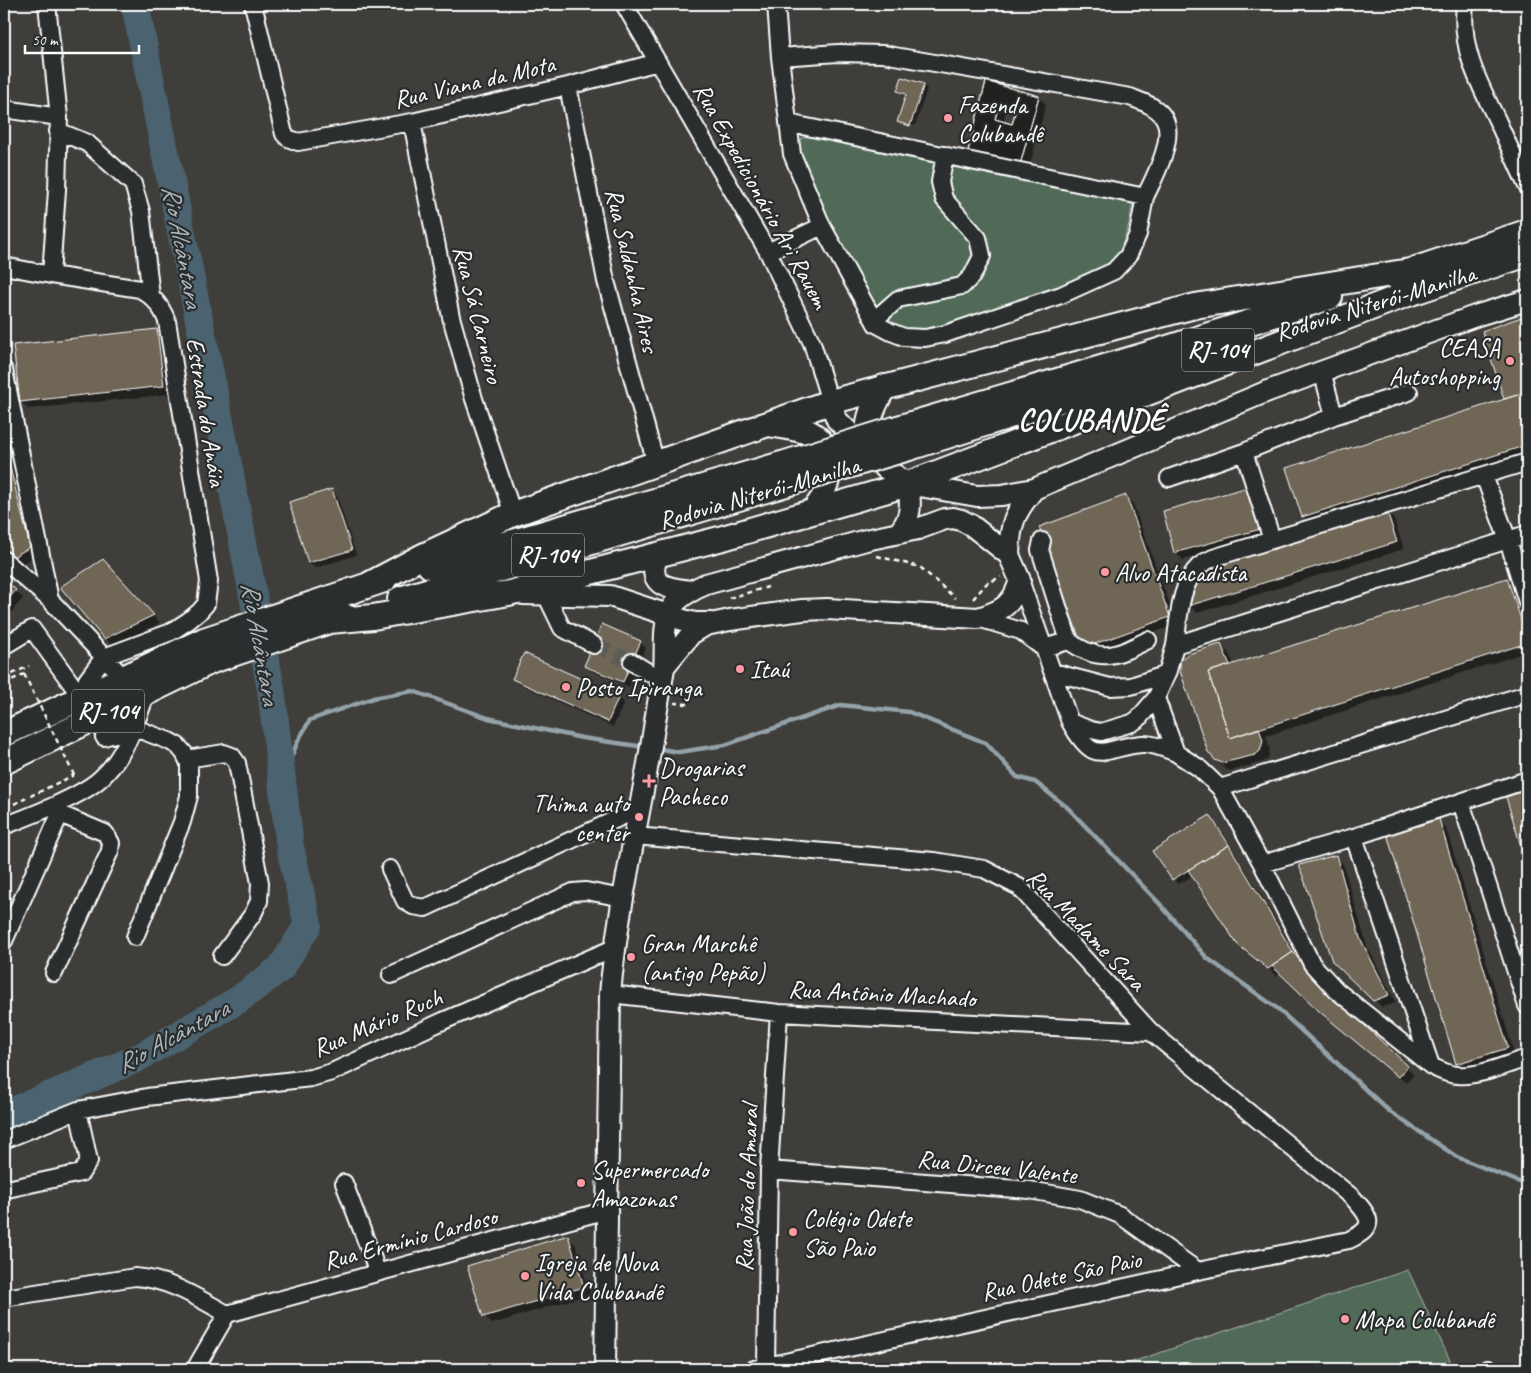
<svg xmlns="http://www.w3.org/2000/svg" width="1531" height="1373" font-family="Caveat,sans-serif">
<rect width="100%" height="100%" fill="#3f3e3a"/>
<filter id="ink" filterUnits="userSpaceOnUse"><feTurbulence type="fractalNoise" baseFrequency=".02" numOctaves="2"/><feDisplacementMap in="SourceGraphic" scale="10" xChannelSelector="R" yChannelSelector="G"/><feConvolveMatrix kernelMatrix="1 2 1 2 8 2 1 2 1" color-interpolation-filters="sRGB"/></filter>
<g filter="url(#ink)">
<!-- green -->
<path fill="#516b59" stroke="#a8b5ac" d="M816,134L1133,202L1129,224L1117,262L1101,273L936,331L892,329L874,313L796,153L801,138Z
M1408,1270L1454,1369H1111Z"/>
<!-- shadow -->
<path fill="#0007" fill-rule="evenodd" d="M987,83L1038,97L1046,104L1028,172L977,158L969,150ZM1006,111L1016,114L1013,125L1003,123Z
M924,85L927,89L915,126L901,122V124L898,121L907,96L899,90Z
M1527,317V455L1311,524L1303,516L1506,400L1483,332Z
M157,331L165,338L171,394L28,409L21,401Z
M6,452L13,460L37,555L22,564L4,548V453Z
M1252,488L1271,535L1183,560L1175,552Z
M332,490L337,496L356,555L315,568L309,563Z
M1126,497L1133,504L1177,624L1092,655L1085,647Z
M1387,512L1394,520L1404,549L1197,613L1190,606L1197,585Z
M110,569L160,623L113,646L105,638Z
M1507,580L1514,587L1527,624V652L1266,736L1270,749L1268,759L1263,762L1230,771L1224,768L1216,760L1181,671L1221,645L1229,653L1234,665Z
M4,581L23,598L4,621Z
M640,642L646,648L629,687L592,671L586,666Z
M524,654L619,697L624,703L613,727L519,684L513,679Z
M1527,792V861L1507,798Z
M1210,817L1215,822L1236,854L1301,961L1321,986L1414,1074L1406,1083L1329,1019L1281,973L1277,976L1247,951L1193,876L1178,884L1173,879Z
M1438,820L1446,828L1515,1056L1465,1071L1457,1063Z
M1335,856L1343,864L1367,946L1396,1003L1382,1007L1333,961Z
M567,1237L575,1244L590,1294L492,1324L484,1316Z"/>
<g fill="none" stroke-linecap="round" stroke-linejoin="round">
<!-- stream -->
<path stroke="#94a2a9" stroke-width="4.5" d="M655,748L679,752L725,745L841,705L909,712L986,743L1017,777L1035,782L1068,808L1159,903L1207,958L1278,1009L1390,1112L1457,1157L1527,1185
M283,776L298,741L310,720L373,698L413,691L488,718L582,738L645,747"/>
<!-- river -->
<path stroke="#4c6470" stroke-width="28" d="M4,1115L138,1058L238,1000L281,968L308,925L290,847L271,689L221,428L135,4"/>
</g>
<!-- building -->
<path fill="#706657" stroke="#fff" fill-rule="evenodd" d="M902,77L924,84L910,126L897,122L906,94L897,91Z
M986,81L1039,96L1020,165L968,151ZM999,105L1016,109L1012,124L995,119Z
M986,81L1039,96L1020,165L968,151ZM999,105L1016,109L1012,124L995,119Z
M1527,315V392L1504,399L1482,331Z
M157,329L164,386L20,402L13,345Z
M1527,392V445L1302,517L1286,468Z
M6,451L30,547L13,557L4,549V452Z
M1252,486L1264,528L1174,553L1163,511Z
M332,489L352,550L308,563L289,502Z
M1126,495L1170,617L1083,648L1039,527Z
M1387,511L1397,542L1188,606L1196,585L1209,568Z
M103,559L154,615L104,639L60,587Z
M1507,578L1527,637V643L1230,738L1208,672Z
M4,579L16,590L4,605Z
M602,624L641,641L623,682L584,666Z
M1221,644L1230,665L1208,672L1230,738L1259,728L1263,741L1260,751L1255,755L1222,763L1215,760L1208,752L1180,671V660L1188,654Z
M524,653L619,696L608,722L512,679Z
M1527,790V866L1506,797Z
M1210,815L1229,845L1172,880L1152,851Z
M1439,819L1508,1048L1456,1064L1387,834Z
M1229,845L1293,952L1268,969L1237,944L1188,870Z
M1336,855L1360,938L1389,995L1373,1001L1332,961L1299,865Z
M1293,952L1315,979L1408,1066L1398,1077L1320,1012L1272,966Z
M568,1235L584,1287L483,1317L467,1266Z"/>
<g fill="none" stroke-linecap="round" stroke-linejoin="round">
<!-- minor-tunnel -->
<path stroke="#5c5b58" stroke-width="16" stroke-dasharray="16 8" stroke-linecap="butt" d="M594,645L632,662"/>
<!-- minor casing -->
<g stroke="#fff" stroke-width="20">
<path id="minor" d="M47,4L59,117L57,190L51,275L140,289C154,297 161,306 167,321L209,581L206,604L199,612L188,621L171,632L104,657L87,680L81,697
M253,4L284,134L288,138L298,142L412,122L568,86L658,62
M624,4L768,252L812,343L830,402
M776,4L780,57
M1465,4C1460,49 1478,81 1497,120C1507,142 1517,164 1527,186
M568,86L606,281L656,464
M4,109L59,117
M412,122L451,317L474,399L513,514
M788,123L1145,197L1138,234L1128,256L1114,271L1061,295L945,334L925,338L904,337L891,332L876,324L822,226L792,154L780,57L838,53L883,54L1130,97C1142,102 1157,106 1164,118C1176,138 1154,178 1145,197
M58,131L87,143L133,184L141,211L151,296
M768,252L822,226
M4,266L51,275
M876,324L881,314L898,299L962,286L972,276L982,256L978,238L944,199L940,182L945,155
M4,370L50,600
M1322,371L1334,416
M1484,476L1508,540L1527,602
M1169,478L1244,452
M1272,540L1244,452L1334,416L1409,392
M1042,541L1040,550L1069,641
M4,560L50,600L123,677
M1020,580L1070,722C1096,769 1102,747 1142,744C1153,743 1166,749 1176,753
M546,595L562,628L594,645
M978,618L1021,631L1043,648
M1175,645C1179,620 1179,585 1199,566C1203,563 1208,560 1213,558L1527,462
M4,646L32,629L81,697
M1043,648L1069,641C1100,664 1116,656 1148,640
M632,662L661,680
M1053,672L1110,687L1131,686L1167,674
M1156,698L1176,753L1199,768L1220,788L1262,864L1312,964L1336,990L1431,1066C1439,1070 1449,1075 1458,1075C1479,1077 1507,1064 1527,1058
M1070,722L1091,730L1101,732L1132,723L1138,719L1156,698L1167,674L1175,645L1527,534
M104,737L135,728L169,741L178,746L184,753L189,763V796L182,822L135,937
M187,759L224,753L232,756L237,763L260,883L259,901L253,914L222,956
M1220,788L1527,694
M1461,802L1527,1006
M4,826C30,816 80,797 100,779C125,757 136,723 147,692
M634,836L934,861L984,869L1019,887L1151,1032L1353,1198C1371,1218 1377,1227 1349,1240L1198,1271L754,1369
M1354,837L1431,1066
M1262,864L1354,837L1527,780
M390,869L405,901L413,906L425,908L638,809
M4,941L60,814V804
M54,973L110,851L111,843L105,833L60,814
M391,975L573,892L586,891L623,898
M610,994L779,1013L1151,1032
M4,1140L78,1110L147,1097L311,1078L332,1072L443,1021L614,948
M769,1170L1029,1190L1080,1199L1120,1215L1198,1271
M344,1183L373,1259L377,1273
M4,1188L7,1189L81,1173L89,1161L78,1110
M4,1298L135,1277C169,1279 198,1298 227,1314
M227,1314L607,1210
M766,1365L769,1170L779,1013
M195,1369L227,1314
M1487,1369H1489"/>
</g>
<!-- major casing -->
<g stroke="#fff" stroke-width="24">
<path id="major" d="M830,402L837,420L885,468L908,484L977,496L1002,495L1034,489L1268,391L1478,315L1527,300
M810,513C825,494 831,482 833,458
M899,532C912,518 911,503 908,484
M658,555C645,587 668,588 692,591
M1009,555C1010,524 1014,513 1034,489
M523,594L610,596L683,620L695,623H711
M605,1369L610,994C618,904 640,817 654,728C657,708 661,687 664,668C666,649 662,629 670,611C676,597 693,590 706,584L866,540L918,529L945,519L953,518L961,520L971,525L1009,555L1020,580C1013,605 1002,611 978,618L827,609L802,610L730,620L706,625L691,634L664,667"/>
</g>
<!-- highway casing -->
<g stroke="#fff" stroke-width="28">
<path id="highway" d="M1395,276L1527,232
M1396,298L1527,254
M769,424C803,430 816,427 833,460
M898,428L1152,353L1330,297
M909,448L1236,344
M870,453C865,425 870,411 884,387
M430,566L782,464
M370,584L423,556L513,514L830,402L1195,306L1410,271
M400,599L786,484
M329,621L373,617L509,593L723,538L908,484L1410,293
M4,734L204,640L384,580
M4,762L212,661L344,616"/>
</g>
<!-- path -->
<path stroke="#fff" stroke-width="2.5" stroke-dasharray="5 4" stroke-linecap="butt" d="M877,556L920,567L955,598
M729,598L768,587
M973,599L987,583L1001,577
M4,678L29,666
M4,684L24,674
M674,703L688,704
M14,804L74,775"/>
<!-- minor -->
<use href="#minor" stroke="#2a2d2e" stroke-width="16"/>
<!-- major -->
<use href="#major" stroke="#2a2d2e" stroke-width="20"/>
<!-- highway -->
<use href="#highway" stroke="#2a2d2e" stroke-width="24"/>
<!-- highway-bridge casing -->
<g stroke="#fff" stroke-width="28" stroke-linecap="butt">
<path id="highway-bridge" d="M782,464L898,428
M786,484L909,448"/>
</g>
<!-- path-bridge -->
<path stroke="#fff" stroke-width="2.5" stroke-dasharray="5 4" stroke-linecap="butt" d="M24,674L74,775"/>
<!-- highway-bridge -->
<use href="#highway-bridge" stroke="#2a2d2e" stroke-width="24"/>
</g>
</g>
<!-- markers -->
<g fill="#ff9aa2" stroke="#2a2d2e" stroke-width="2">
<circle cx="948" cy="118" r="5"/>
<circle cx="1510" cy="361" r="5"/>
<circle cx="1105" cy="572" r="5"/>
<circle cx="740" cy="669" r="5"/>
<circle cx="566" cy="687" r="5"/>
<path d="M646.5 773.5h5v5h5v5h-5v5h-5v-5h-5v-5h5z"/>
<circle cx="639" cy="817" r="5"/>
<circle cx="631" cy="957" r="5"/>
<circle cx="581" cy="1183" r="5"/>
<circle cx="793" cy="1232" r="5"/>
<circle cx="525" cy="1276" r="5"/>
<circle cx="1345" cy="1319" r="5"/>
</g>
<g text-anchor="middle" stroke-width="4.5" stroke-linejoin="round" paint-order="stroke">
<!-- shield labels -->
<g fill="#2a2d2e" stroke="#bfc0c0" stroke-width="1">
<rect x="1182" y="328.5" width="72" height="43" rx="4"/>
<rect x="512" y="533.5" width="72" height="43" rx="4"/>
<rect x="72" y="689.5" width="72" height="43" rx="4"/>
</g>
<g font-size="24" font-weight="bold" fill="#fff">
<text x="1218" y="358">RJ-104</text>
<text x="548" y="563">RJ-104</text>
<text x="108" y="719">RJ-104</text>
</g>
<!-- street labels -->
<g font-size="25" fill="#fff" stroke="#2a2d2e">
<text transform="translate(474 81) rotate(-13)" y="9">Rua Viana da Mota</text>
<text transform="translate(762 195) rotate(61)" y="9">Rua Expedicionário Ari Rauem</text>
<text transform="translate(633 270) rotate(77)" y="9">Rua Saldanha Aires</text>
<text transform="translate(1375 302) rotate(-17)" y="9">Rodovia Niterói-Manilha</text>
<text transform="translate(479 314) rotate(76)" y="9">Rua Sá Carneiro</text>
<text transform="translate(207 412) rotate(81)" y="9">Estrada do Anáia</text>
<text transform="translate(759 492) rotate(-16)" y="9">Rodovia Niterói-Manilha</text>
<text transform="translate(1087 929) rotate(46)" y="9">Rua Madame Sara</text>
<text transform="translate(882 993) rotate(3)" y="9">Rua Antônio Machado</text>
<text transform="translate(377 1022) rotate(-23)" y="9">Rua Mário Ruch</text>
<text transform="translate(997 1166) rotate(6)" y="9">Rua Dirceu Valente</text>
<text transform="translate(746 1188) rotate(-88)" y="9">Rua João do Amaral</text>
<text transform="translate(410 1238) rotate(-15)" y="9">Rua Ermínio Cardoso</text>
<text transform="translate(1061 1275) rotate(-12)" y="9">Rua Odete São Paio</text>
</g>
<!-- poi labels -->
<g font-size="25" fill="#fff" stroke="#2a2d2e" text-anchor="start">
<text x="958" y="113">Fazenda<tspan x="958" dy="29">Colubandê</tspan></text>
<text x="1500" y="356" text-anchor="end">CEASA<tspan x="1500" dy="29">Autoshopping</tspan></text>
<text x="1115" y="581">Alvo Atacadista</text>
<text x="750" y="678">Itaú</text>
<text x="576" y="696">Posto Ipiranga</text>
<text x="659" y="776">Drogarias<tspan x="659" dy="29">Pacheco</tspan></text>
<text x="629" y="812" text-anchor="end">Thima auto<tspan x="629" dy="29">center</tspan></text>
<text x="641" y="952">Gran Marchê<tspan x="641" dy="29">(antigo Pepão)</tspan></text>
<text x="591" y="1178">Supermercado<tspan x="591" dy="29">Amazonas</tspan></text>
<text x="803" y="1227">Colégio Odete<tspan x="803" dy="29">São Paio</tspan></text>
<text x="535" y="1271">Igreja de Nova<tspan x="535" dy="29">Vida Colubandê</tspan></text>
<text x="1355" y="1328">Mapa Colubandê</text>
</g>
<!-- water labels -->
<g font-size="26" font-style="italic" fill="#aeb9bf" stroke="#2a2d2e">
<text transform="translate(183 246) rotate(79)" y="9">Rio Alcântara</text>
<text transform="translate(261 643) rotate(80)" y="9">Rio Alcântara</text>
<text transform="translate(172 1036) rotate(-29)" y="9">Rio Alcântara</text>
</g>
<!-- district labels -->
<g font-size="30" font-weight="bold" letter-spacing="1" fill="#fff" stroke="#2a2d2e">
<text x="1092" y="430">COLUBANDÊ</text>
</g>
</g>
<!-- margin -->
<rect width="1531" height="1373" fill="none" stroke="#2a2d2e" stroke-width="20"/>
<rect x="10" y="10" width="1511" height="1353" fill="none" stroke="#fff" stroke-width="2" filter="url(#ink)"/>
<!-- scale -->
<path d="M25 45v8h114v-8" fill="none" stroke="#ffffff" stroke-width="2.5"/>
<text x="32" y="45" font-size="15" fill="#ffffff" stroke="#2a2d2e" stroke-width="4" paint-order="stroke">50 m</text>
</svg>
